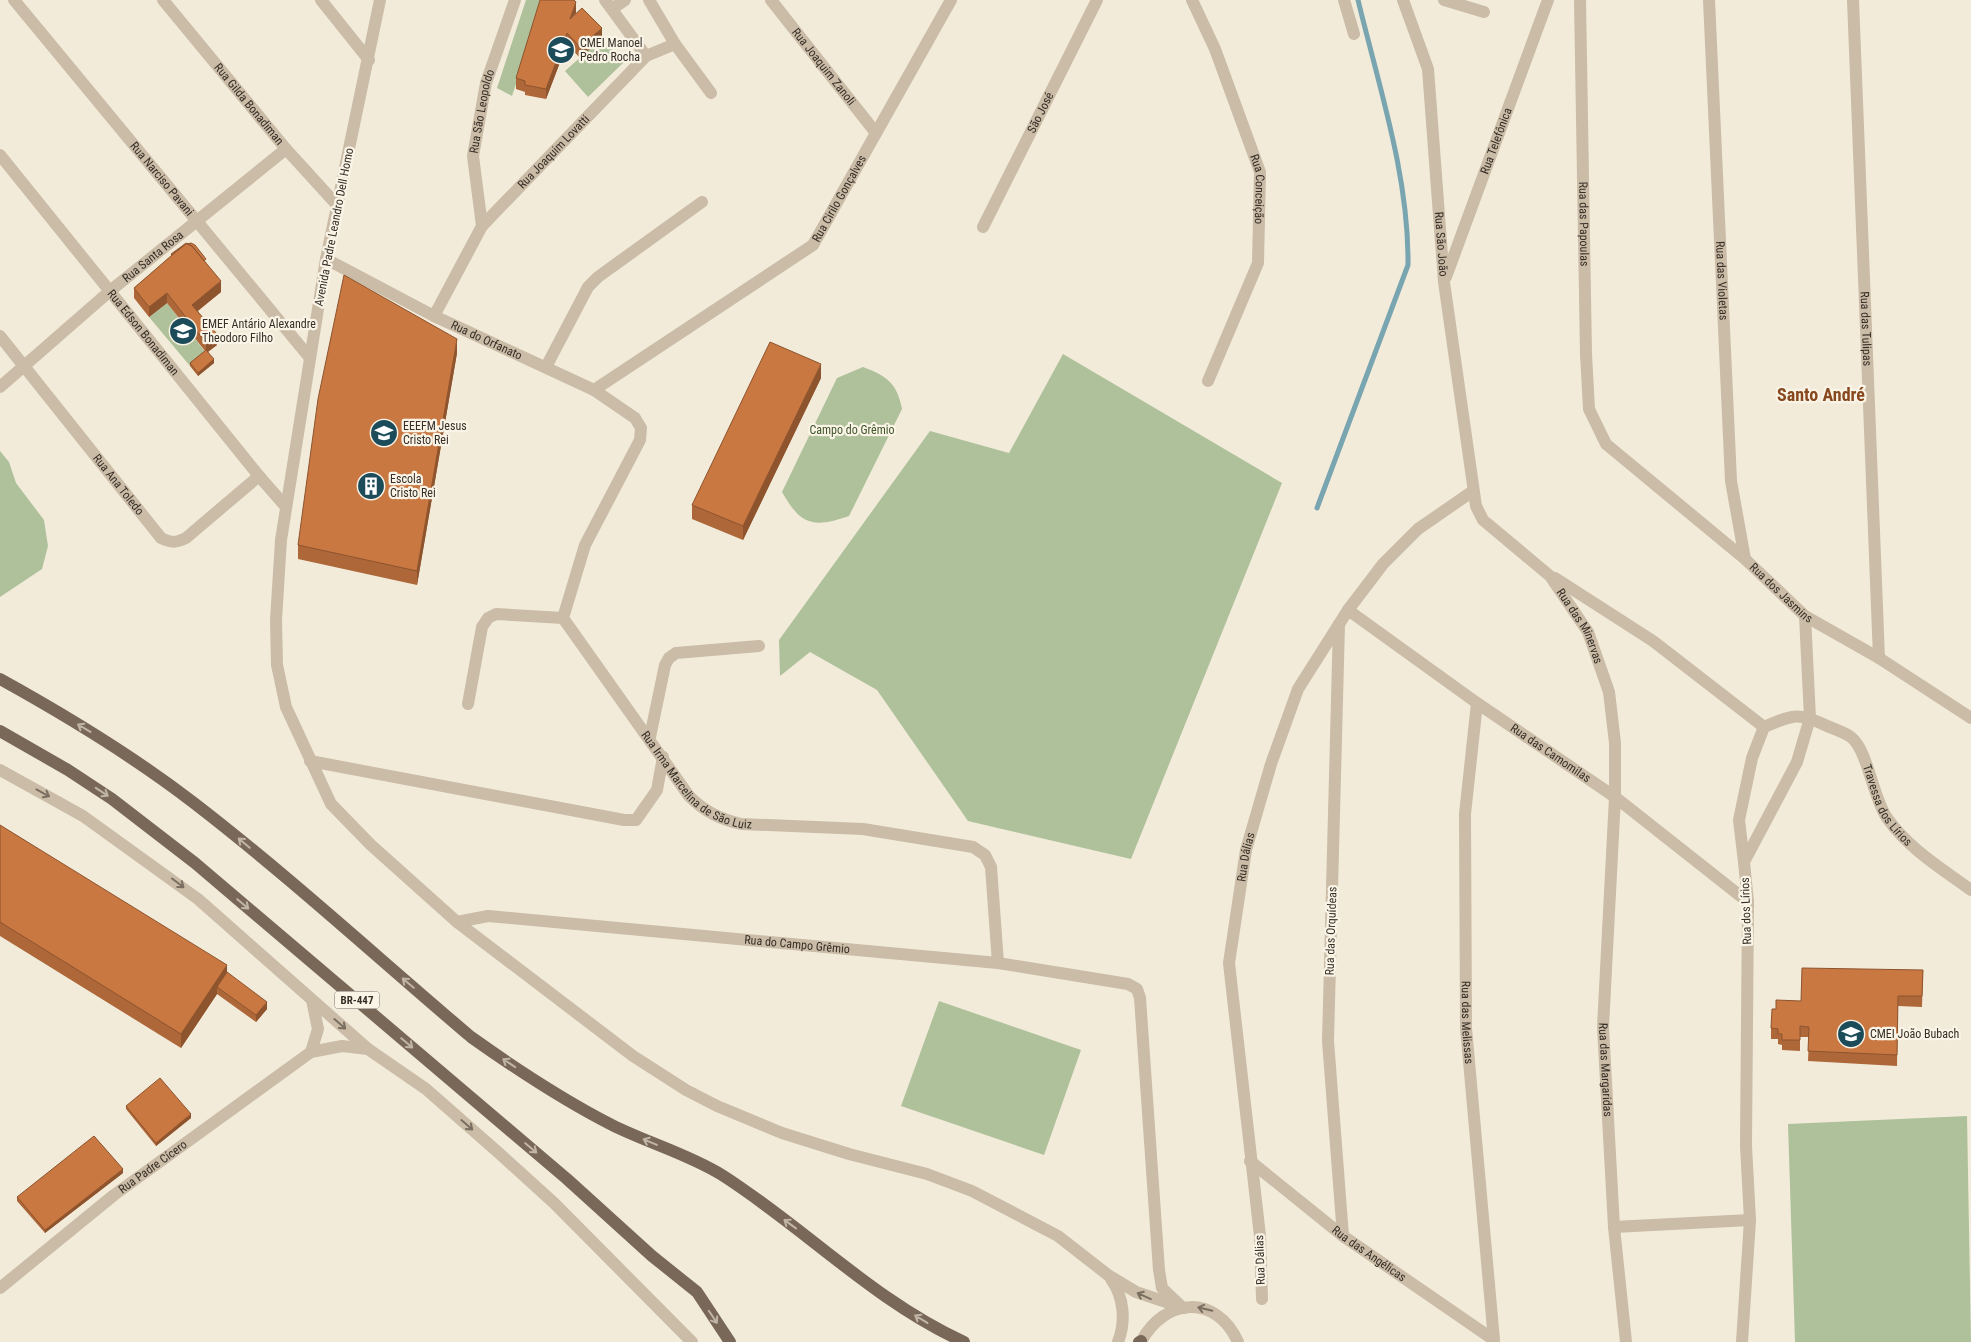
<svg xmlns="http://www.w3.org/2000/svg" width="1971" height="1342" font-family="'Roboto Condensed',sans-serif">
<rect width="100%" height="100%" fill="#f2ebda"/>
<!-- green -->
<path fill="#aec19a" d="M526,0H544L512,96L497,88Z
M602,38L624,62L588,97L565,71Z
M167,303L206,353L190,366L149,317Z
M1063,354L1282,483L1131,859L968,821L877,690L810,652L780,676L779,640L930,431L1009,453Z
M863,367C887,376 897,383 902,409L849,516C814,528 801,526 782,492L837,378Z
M0,451L9,462L16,483L44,520L48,546L42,569L0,597Z
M939,1001L1081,1050L1044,1155L901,1106Z
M1967,1116L1971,1342H1795L1788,1124Z"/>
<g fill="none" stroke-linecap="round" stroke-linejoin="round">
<!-- stream -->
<path stroke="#79a5b0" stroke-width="5" d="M1317,508L1408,265C1409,176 1379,87 1358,0"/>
<!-- minor -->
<g stroke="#cabca6" stroke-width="12">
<path id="s1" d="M14,0L310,358"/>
<path id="s2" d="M163,0L286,149L337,205"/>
<path d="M321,0L369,60"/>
<path d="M380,0L326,259L281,540L276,620L277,665L286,707L331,804L371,845L457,922L633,1056L686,1090L717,1106L782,1133L849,1154L927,1174L972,1191L1058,1236L1108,1275L1136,1292L1184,1308"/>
<path d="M649,0L675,44L711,93"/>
<path id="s3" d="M771,0L876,133"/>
<path id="s4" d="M1192,0L1215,49L1260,172L1258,263L1208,381"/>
<path d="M1344,0L1354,34"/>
<path id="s5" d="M1403,0L1428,69L1444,282L1476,506L1483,520L1550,576L1588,632L1609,692L1615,743V797L1603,1027L1614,1227L1626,1342"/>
<path d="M1444,0L1484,12"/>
<path id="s6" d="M1580,0L1586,354L1589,409L1606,444L1745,559L1805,616L1879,658L1971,718"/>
<path id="s7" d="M1709,0L1731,481L1745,559"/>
<path id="s8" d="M1853,0L1879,658"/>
<path d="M612,9L625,0"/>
<path d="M646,56L675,44"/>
<path id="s9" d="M0,155L259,476L286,507"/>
<path id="s10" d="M482,226L473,156L486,83L515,0"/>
<path id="s11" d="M983,227L1097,0"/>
<path id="s12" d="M326,259L434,316L594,390L635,418L641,428L640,440L585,545L563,618L689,796C705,812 720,819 741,824L863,829L973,847L985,855L991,867L998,963"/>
<path id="s13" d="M1446,277L1548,0"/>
<path id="s14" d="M434,316L482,226L646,56L605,0"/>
<path id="s15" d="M0,336L161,538C171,543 176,543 186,538L259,476"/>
<path d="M546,367L588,287L598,277L702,202"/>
<path id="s16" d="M0,387L110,291L286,149"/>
<path id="s17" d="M594,390L813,245L951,0"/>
<path d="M1555,578L1653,641L1764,727"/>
<path id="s18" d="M1348,610L1477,703L1615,797L1748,902"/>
<path d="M1339,624L1328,1041L1343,1236"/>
<path id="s19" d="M1477,703L1465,814L1466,1028L1494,1340"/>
<path d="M468,704L482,627L488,618L496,614L563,618"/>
<path d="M650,737L665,665L669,658L676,653L759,646"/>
<path d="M310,761L624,820H636L657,790L663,757"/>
<path d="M0,770L83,816L198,899L368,1049L426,1089L500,1154L554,1203L692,1342"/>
<path id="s20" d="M1744,862L1739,820L1752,758L1764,727C1791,716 1796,711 1825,725C1833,729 1845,732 1852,738C1868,752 1873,798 1887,818C1909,849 1941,868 1971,890"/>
<path id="s21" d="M457,922L488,916L998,963L1128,984L1137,989L1140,998L1159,1270L1162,1288L1183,1308"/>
<path d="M311,1052L318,1029L312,1000"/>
<path id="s22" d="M1250,1161L1343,1236L1494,1340"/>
<path d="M1614,1227L1750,1220"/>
<path d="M1111,1279C1124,1297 1126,1321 1118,1342"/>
<path id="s23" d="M0,1288L114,1195L311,1052L342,1046L368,1049"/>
<path id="s24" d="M1262,1299L1260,1236L1229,963L1246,850L1271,764L1298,689L1348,610L1383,564L1418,529L1473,491"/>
<path d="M1141,1342C1164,1298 1216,1293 1238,1342"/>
<path d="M1742,1342L1750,1220L1746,1146L1748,902L1744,862L1797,762L1810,718L1805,616"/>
</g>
<!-- major -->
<path stroke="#796858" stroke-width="12" d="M0,679C67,716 133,756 194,803C290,877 379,959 471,1037C516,1069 563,1100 612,1125C648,1143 688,1154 722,1175C805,1228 874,1301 964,1342
M0,731L68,770L112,799L195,863L567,1179L652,1256L697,1292L730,1342
M1139,1342L1141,1341"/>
</g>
<!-- wall -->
<path fill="#ad6739" d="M576,13L602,38L580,58L567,44L546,99L525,95V92L516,89V78Z
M171,254L206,262V263L221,292L198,311L217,345L208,352L214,363L198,376L190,366V363L205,351L167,303L149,317L134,298V288L171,256Z
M457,353L417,585L298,559V545Z
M821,378L743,540L692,519V505Z
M0,825L227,972L267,1009L256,1022L217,994L181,1048L0,936Z
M1923,970L1922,1007L1898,1006L1897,1066L1808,1061L1809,1037H1800V1051L1782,1050V1045L1778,1044V1039H1771V1028L1776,1009Z
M126,1106L191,1118L156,1146L126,1109Z
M123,1173L45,1233L17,1201V1197Z"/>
<!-- shaded-wall -->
<path fill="#8d542e" d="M576,2V13L570,19Z
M602,28V38L580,58V47Z
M567,33V44L546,99V89Z
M221,281V292L192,315V305Z
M167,293V303L149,317V307Z
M217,334V345L206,353V343Z
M457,339V353L417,585V571Z
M214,359V363L198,376V373Z
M821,364V378L743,540V526Z
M227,965V979L217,987V994L181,1048V1034Z
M267,1002V1009L256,1022V1015Z
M191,1114V1118L156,1146V1143Z
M123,1169V1173L45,1233V1230Z"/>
<!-- building -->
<path fill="#c97842" stroke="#8d542e" d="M540,0H574L576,2L570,19L582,8L602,28L580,47L567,33L546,89L525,85V81L516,78Z
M186,243L192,246L221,281L192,305L217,334L206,343L167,293L149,307L134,288Z
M191,243L195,245L206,259L204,261L192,246L187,244Z
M185,244H186L172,255L171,254Z
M344,275L457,339L417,571L298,545L318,399Z
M770,342L821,364L743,526L692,505Z
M206,350L214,359L198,373L190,363Z
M0,825L227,965L181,1034L0,922Z
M1802,968L1923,970L1922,996H1898L1897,1055L1808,1051L1809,1027L1800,1026V1040H1782V1034H1778V1029L1771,1028L1772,1009H1776V1000L1801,1001Z
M227,972L267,1002L256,1015L217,987Z
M160,1078L191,1114L156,1143L126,1106Z
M94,1136L123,1169L45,1230L17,1197Z"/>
<!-- one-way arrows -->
<defs><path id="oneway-shaft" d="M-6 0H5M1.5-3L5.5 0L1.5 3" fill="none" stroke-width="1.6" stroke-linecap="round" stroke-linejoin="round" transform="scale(1.25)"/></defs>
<g stroke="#c0b5a7">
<use href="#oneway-shaft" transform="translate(84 728) rotate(-149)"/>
<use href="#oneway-shaft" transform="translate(102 792) rotate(33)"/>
<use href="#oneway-shaft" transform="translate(244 843) rotate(-140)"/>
<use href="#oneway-shaft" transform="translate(243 904) rotate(40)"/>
<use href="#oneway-shaft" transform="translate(408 983) rotate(-140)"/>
<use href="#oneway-shaft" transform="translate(407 1043) rotate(40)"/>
<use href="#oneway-shaft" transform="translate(509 1063) rotate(-146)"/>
<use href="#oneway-shaft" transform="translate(650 1142) rotate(-157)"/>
<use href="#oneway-shaft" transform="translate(531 1148) rotate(40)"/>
<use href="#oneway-shaft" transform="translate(790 1224) rotate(-144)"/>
<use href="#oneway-shaft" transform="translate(713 1317) rotate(56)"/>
<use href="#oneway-shaft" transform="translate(921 1319) rotate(-149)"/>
</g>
<g stroke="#796e60">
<use href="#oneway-shaft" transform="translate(43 793) rotate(29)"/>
<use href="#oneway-shaft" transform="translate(178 883) rotate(37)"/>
<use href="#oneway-shaft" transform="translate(340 1024) rotate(41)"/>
<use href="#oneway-shaft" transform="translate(467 1125) rotate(41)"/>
<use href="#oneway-shaft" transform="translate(1144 1296) rotate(-156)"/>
<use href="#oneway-shaft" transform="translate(1205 1309) rotate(-166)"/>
</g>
<!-- icons -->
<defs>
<g id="school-disc" transform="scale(1.4375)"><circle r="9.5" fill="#1c4b59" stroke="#faf4e7"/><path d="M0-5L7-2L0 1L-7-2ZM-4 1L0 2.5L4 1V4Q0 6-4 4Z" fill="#fff"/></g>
<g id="building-disc" transform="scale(1.4375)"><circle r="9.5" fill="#1c4b59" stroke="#faf4e7"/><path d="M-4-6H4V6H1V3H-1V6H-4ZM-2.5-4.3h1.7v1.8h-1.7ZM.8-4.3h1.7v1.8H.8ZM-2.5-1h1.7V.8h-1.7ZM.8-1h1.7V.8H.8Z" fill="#fff"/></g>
</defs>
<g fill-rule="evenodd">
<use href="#school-disc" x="561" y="50"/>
<use href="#school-disc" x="183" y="331"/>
<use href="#school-disc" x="384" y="433"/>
<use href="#building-disc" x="371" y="486"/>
<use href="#school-disc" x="1851" y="1034"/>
</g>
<g text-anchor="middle" stroke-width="4.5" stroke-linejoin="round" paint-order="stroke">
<!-- shield labels -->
<rect fill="#faf4e7" stroke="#716961" stroke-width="1" x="334.5" y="991.5" width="45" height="17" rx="4"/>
<g font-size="11" font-weight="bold" fill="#362e27">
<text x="357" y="1004">BR-447</text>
</g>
<!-- poi labels -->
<g font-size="12" fill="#362e27" stroke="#faf4e7" text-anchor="start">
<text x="580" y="47">CMEI Manoel<tspan x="580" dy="14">Pedro Rocha</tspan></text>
<text x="202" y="328">EMEF Antário Alexandre<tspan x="202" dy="14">Theodoro Filho</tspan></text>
<text x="403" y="430">EEEFM Jesus<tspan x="403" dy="14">Cristo Rei</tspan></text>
<text x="390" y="483">Escola<tspan x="390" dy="14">Cristo Rei</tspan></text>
<text x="1870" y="1038">CMEI João Bubach</text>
</g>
<!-- street labels -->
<g font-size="12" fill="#362e27" stroke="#faf4e7">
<text dy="4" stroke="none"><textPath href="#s3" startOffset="85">Rua Joaquim Zanoli</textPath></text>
<text dy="4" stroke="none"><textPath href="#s2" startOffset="135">Rua Gilda Bonadiman</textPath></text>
<text dy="4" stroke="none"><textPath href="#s10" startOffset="116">Rua São Leopoldo</textPath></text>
<text dy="4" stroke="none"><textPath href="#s11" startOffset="128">São José</textPath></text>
<text dy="4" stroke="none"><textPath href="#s13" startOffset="145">Rua Telefônica</textPath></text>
<text dy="4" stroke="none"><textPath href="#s14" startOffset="205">Rua Joaquim Lovatti</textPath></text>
<text dy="4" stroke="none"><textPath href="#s1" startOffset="232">Rua Narciso Pavani</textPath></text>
<text dy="4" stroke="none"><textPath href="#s4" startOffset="202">Rua Conceição</textPath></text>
<text dy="4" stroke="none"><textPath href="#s17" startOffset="316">Rua Cirilo Gonçalves</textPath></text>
<text dy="4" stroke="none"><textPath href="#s6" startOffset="224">Rua das Papoulas</textPath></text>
<text transform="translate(334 227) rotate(-79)" y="4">Avenida Padre Leandro Dell Homo</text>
<text dy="4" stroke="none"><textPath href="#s5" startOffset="249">Rua São João</textPath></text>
<text dy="4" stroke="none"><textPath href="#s16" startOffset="201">Rua Santa Rosa</textPath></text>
<text dy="4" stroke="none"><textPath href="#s7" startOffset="281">Rua das Violetas</textPath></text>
<text dy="4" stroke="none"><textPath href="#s8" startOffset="329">Rua das Tulipas</textPath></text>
<text dy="4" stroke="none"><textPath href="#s9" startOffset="228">Rua Edson Bonadiman</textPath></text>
<text dy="4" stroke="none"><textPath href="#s12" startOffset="180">Rua do Orfanato</textPath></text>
<text dy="4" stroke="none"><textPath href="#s15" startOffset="190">Rua Ana Toledo</textPath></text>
<text dy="4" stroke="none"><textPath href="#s6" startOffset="678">Rua dos Jasmins</textPath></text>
<text dy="4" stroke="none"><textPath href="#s5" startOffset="675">Rua das Minervas</textPath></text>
<text dy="4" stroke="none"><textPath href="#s18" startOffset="248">Rua das Camomilas</textPath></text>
<text dy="4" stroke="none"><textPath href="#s12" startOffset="781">Rua Irma Marcelina de São Luiz</textPath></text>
<text dy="4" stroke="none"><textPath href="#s20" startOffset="310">Travessa dos Lírios</textPath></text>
<text dy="4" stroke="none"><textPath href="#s24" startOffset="445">Rua Dálias</textPath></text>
<text transform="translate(1746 911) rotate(-92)" y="4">Rua dos Lírios</text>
<text transform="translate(1331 931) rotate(-88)" y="4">Rua das Orquídeas</text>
<text dy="4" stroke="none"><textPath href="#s21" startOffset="342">Rua do Campo Grêmio</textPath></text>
<text dy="4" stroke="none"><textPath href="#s19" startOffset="320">Rua das Melissas</textPath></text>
<text dy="4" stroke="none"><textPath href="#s5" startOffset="1126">Rua das Margaridas</textPath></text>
<text dy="4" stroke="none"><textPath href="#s23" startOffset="195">Rua Padre Cícero</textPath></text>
<text dy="4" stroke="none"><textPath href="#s22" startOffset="151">Rua das Angélicas</textPath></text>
<text transform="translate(1260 1260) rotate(-92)" y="4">Rua Dálias</text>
</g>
<!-- park labels -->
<g font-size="12" fill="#3f552a" stroke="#faf4e7">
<text x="852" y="434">Campo do Grêmio</text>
</g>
<!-- district labels -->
<g font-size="18" font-weight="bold" fill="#87481e" stroke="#faf4e7">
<text x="1821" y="401">Santo André</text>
</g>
</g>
</svg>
